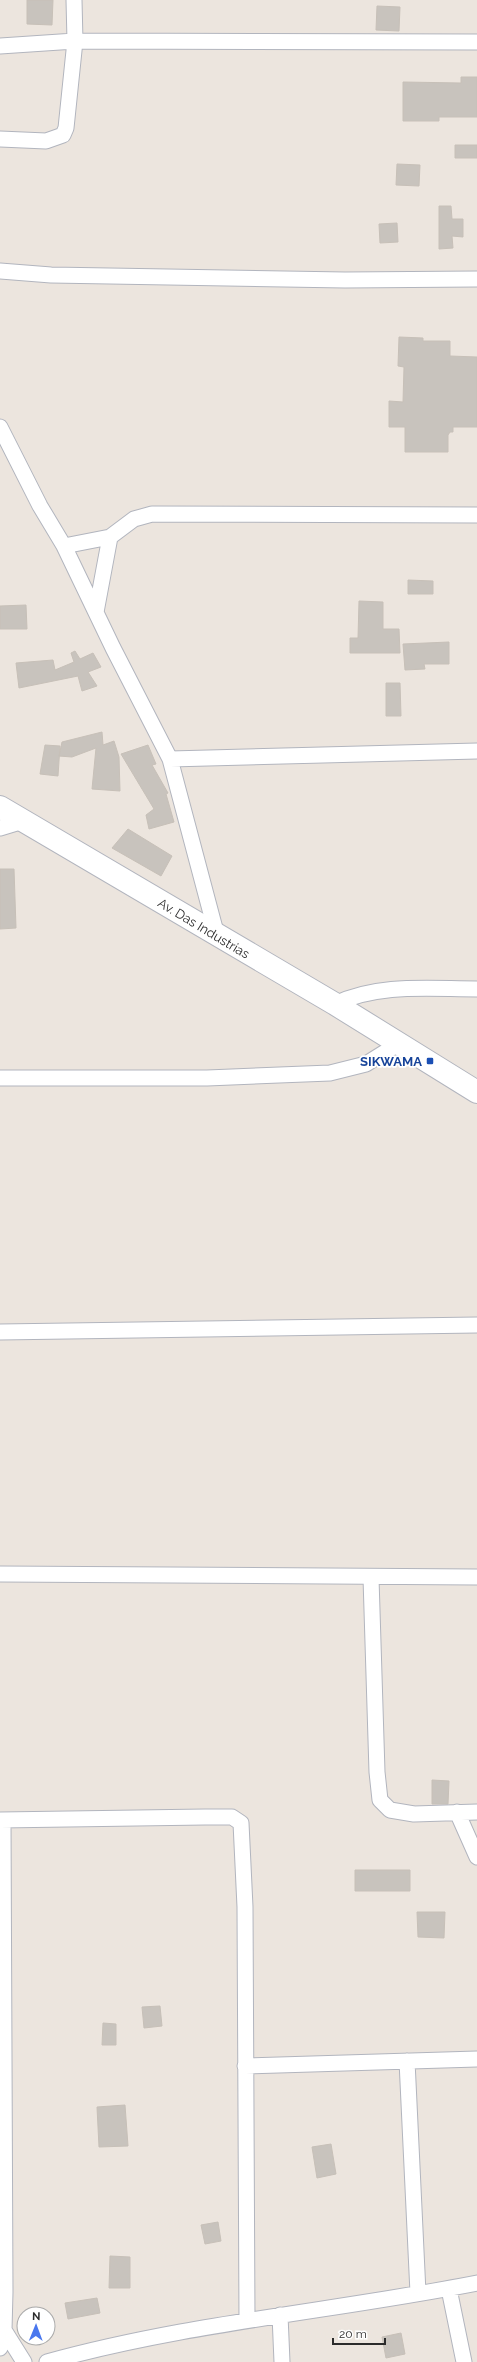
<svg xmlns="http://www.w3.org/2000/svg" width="477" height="2362" font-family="Raleway,sans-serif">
<rect width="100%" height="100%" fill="#ece5de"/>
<!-- building -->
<path fill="#c8c3bd" stroke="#c7c0b8" d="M27,0H53L52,25L27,24Z
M377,6L400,7L399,31L376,30Z
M461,77H477V117H439V121H403V82L461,83Z
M455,145H477V158H455Z
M397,164L420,165L419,186L396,185Z
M439,206H451L452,219H463V237L452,236L453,248L439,249Z
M397,223L398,242L380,243L379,224Z
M399,337L423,338V341H450V356L477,357V427H453V432H450L448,435V452H405V427H389V401L403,402L404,367L398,366Z
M408,580L433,581V594H408Z
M359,601L383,602V629H399L400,653H350V638H358Z
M26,605L27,629H0V606Z
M449,642V664H424L425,669L405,670L403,644Z
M75,651L80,659L93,653L101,667L88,672L97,686L82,691L78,676L19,688L16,663L53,660L55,670L74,662L71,653Z
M386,683H400L401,716H386Z
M102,732L103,745L114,741L119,757L120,791L92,789L96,748L72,757L59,756L62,742Z
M45,745L60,746L58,776L40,774Z
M148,745L156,764L152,765L168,793L166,794L174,822L149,829L146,815L154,809L121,754Z
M128,829L172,856L161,876L112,848Z
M0,869H14L16,928L0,929Z
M432,1780L449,1781L448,1804H432Z
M355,1870H410V1891H355Z
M417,1912H445L444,1938L418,1937Z
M160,2006L162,2026L144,2028L142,2007Z
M103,2023L116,2024V2045H102Z
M125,2105L128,2146L99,2147L97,2107Z
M331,2144L336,2174L317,2178L312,2147Z
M218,2222L221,2241L205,2244L201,2225Z
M110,2256L130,2257V2288H109Z
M97,2298L100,2313L68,2319L65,2303Z
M401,2333L405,2354L386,2358L382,2337Z"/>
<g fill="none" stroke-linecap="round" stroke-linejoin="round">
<!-- street casing -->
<g stroke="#b2b5be" stroke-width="17">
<path id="street" d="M0,46L75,41L477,42
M0,139L46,141L63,135L66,128L75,41L74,0
M0,271L51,275L345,280L477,279
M0,427L40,506L64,546L113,648L170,759L217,936
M64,546L110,537L134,519L152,514L477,515
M96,612L110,537
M170,759L477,751
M0,828L23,821
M335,1004C379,983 429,989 477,989
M0,1078H207L330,1073L366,1064L398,1044
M0,1332L477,1325
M0,1574L477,1577
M371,1578L377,1772L380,1800L390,1810L414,1814L477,1812
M457,1812L477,1857
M0,1820L205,1817H232L241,1823L245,1907L247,2320
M407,2061L418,2293
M245,2066L477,2059
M449,2289L464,2362
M280,2315L282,2362
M4,2330L24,2362
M0,2348L4,2330L5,2292L3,1820
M47,2362C188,2323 334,2311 477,2283"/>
</g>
<!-- secondary casing -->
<g stroke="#b2b5be" stroke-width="24">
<path id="secondary" d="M0,807L335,1004L477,1092"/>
</g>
<!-- street -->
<use href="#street" stroke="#fff" stroke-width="15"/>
<!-- secondary -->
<use href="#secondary" stroke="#fff" stroke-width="22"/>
</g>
<!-- markers -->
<rect fill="#1a4fb4" stroke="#fff" stroke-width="1.5" x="426" y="1057" width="8" height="8" rx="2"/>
<g text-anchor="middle" stroke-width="3.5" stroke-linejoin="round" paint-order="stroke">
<!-- street labels -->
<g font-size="13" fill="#2b2b2b" stroke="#fff">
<text transform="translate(204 928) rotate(31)" y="5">Av. Das Industrias</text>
</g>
<!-- transit labels -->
<g font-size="13" font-weight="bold" fill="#164399" stroke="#fff" text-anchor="end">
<text x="422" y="1066">SIKWAMA</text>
</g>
</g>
<!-- north arrow -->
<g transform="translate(36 2326) rotate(1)"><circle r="19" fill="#ffffff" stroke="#aaaaaa"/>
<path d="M0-3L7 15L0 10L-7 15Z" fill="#4977ee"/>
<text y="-6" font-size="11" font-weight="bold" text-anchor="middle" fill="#2b2b2b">N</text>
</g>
<!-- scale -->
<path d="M333 2338v6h52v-6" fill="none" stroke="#2b2b2b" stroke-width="2"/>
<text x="339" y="2338" font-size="12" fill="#2b2b2b" stroke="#ffffff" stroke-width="3" paint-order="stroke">20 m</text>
</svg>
